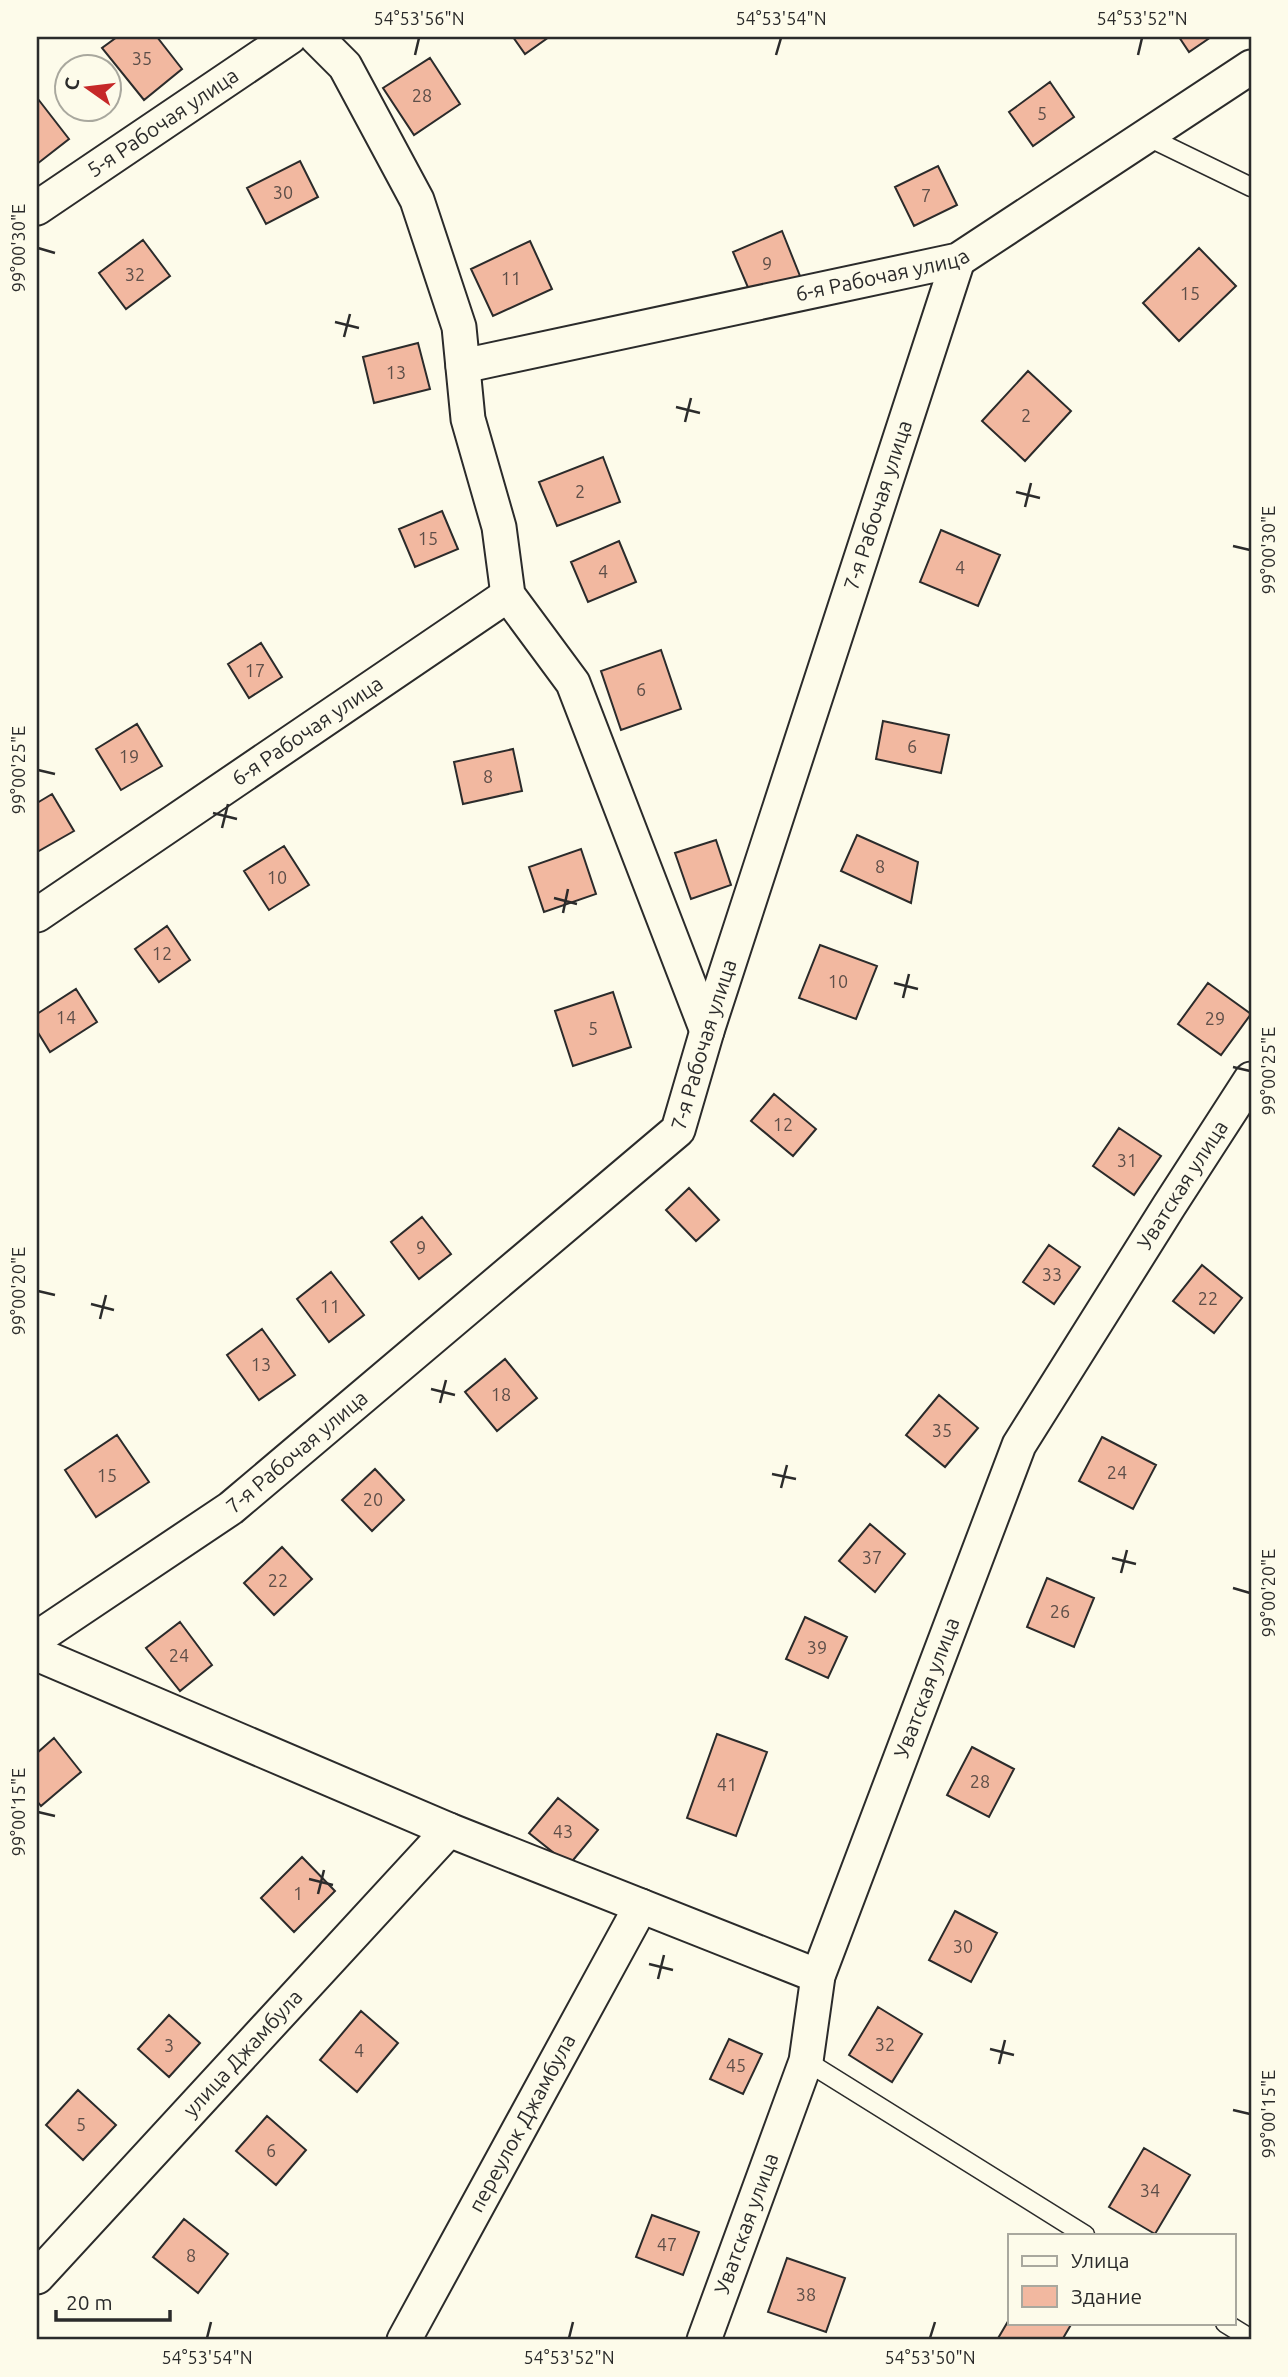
<svg xmlns="http://www.w3.org/2000/svg" width="1288" height="2377" font-family="Ubuntu,sans-serif">
<rect width="100%" height="100%" fill="#fdfbea"/>
<!-- building -->
<path fill="#f2b8a0" stroke="#2b2b2b" stroke-width="2" d="M117,37H157L182,69L144,100L102,48Z
M513,37H549L525,54Z
M1179,37H1211L1189,52Z
M430,58L460,104L414,135L383,88Z
M1050,82L1074,117L1033,146L1009,112Z
M38,99L69,139L37,164V100Z
M300,161L318,197L266,224L247,188Z
M938,166L957,205L914,226L895,187Z
M782,231L800,276L752,297L733,252Z
M143,240L170,276L126,309L99,273Z
M530,241L552,289L493,316L471,269Z
M1199,248L1236,286L1179,341L1143,303Z
M418,343L430,389L374,403L363,357Z
M1028,371L1071,411L1025,461L982,421Z
M603,457L620,502L557,526L539,482Z
M442,511L458,549L415,567L399,529Z
M941,530L1000,555L978,606L920,582Z
M619,541L636,582L588,602L571,562Z
M261,643L282,677L249,698L228,664Z
M661,650L681,709L621,730L601,671Z
M883,721L949,735L941,773L876,759Z
M137,724L162,766L121,790L96,749Z
M513,749L522,791L463,804L454,762Z
M52,794L74,831L37,852V803Z
M857,835L918,862L911,903L841,871Z
M716,840L731,885L691,899L675,853Z
M284,846L309,885L269,910L244,871Z
M581,849L596,894L544,912L529,867Z
M167,926L190,960L159,982L135,949Z
M820,945L877,966L856,1019L799,998Z
M1208,983L1251,1014L1221,1055L1178,1024Z
M76,989L97,1022L50,1052L37,1031V1014Z
M613,992L631,1047L573,1066L555,1011Z
M774,1094L816,1129L793,1156L751,1121Z
M1119,1128L1161,1156L1134,1195L1093,1166Z
M689,1188L719,1220L696,1241L666,1210Z
M422,1217L451,1254L419,1279L391,1242Z
M1049,1245L1080,1267L1054,1304L1023,1282Z
M1202,1265L1242,1298L1214,1333L1173,1301Z
M331,1272L364,1315L329,1342L297,1299Z
M262,1329L295,1375L259,1400L227,1355Z
M505,1359L537,1398L497,1431L465,1392Z
M939,1395L978,1428L945,1467L906,1435Z
M117,1435L149,1482L96,1517L65,1470Z
M1102,1437L1156,1465L1133,1509L1079,1481Z
M375,1469L404,1500L372,1531L342,1500Z
M870,1524L905,1554L875,1592L839,1561Z
M282,1547L312,1579L274,1615L244,1583Z
M1047,1578L1094,1598L1074,1647L1027,1627Z
M805,1617L847,1637L828,1678L786,1659Z
M180,1622L212,1665L180,1691L146,1648Z
M717,1734L767,1752L736,1836L687,1818Z
M54,1738L81,1772L41,1806L37,1801V1753Z
M972,1747L1014,1769L989,1817L947,1795Z
M558,1798L598,1830L569,1865L529,1833Z
M302,1857L335,1891L294,1932L261,1898Z
M955,1911L997,1933L971,1982L929,1960Z
M878,2007L922,2034L892,2082L849,2055Z
M361,2011L398,2043L357,2092L320,2060Z
M169,2015L200,2043L169,2077L138,2049Z
M729,2039L762,2054L743,2094L710,2079Z
M78,2090L116,2125L83,2160L46,2125Z
M267,2116L306,2150L276,2185L236,2151Z
M1144,2148L1190,2175L1155,2234L1109,2207Z
M652,2215L699,2232L683,2275L636,2257Z
M184,2219L228,2254L198,2293L153,2257Z
M787,2258L845,2278L826,2332L768,2312Z
M1010,2318V2323H1072L1062,2340H997Z"/>
<g fill="none" stroke-linecap="round" stroke-linejoin="round">
<!-- lane casing -->
<g stroke="#2b2b2b" stroke-width="21">
<path id="lane" d="M1146,136L1251,187
M806,2061L1085,2235
M1225,2323L1251,2339"/>
</g>
<!-- street casing -->
<g stroke="#2b2b2b" stroke-width="37">
<g id="street">
<path d="M316,37L345,66L417,200L459,327L468,419L499,527L508,595L573,683L707,1031"/>
<path id="s1" d="M37,208L290,37"/>
<path id="s2" d="M463,366L958,260L1251,67"/>
<path id="s3" d="M37,915L508,595"/>
<path id="s4" d="M37,1638L231,1508L678,1130L707,1031L958,260"/>
<path d="M37,1654L449,1830L818,1976"/>
<path id="s5" d="M37,2277L449,1830"/>
<path id="s6" d="M404,2340L641,1906"/>
<path id="s7" d="M704,2340L806,2061L818,1976L1019,1445L1169,1206L1251,1079"/>
</g>
</g>
<!-- lane -->
<use href="#lane" stroke="#fdfbea" stroke-width="18"/>
<!-- street -->
<use href="#street" stroke="#fdfbea" stroke-width="33"/>
</g>
<!-- ticks -->
<path fill="none" stroke="#2b2b2b" stroke-width="2.5" d="M415,55L419,38M776,55L781,38M1138,55L1142,38M38,248L55,253M335,322L359,328M344,337L350,314M676,407L700,413M685,422L691,398M1016,492L1040,498M1025,507L1031,483M1233,546L1250,550M38,770L55,774M213,813L237,819M222,828L228,804M554,898L577,904M563,913L568,889M894,983L918,989M903,998L909,974M1233,1067L1250,1071M38,1291L55,1295M91,1304L114,1310M100,1319L106,1295M431,1389L455,1395M440,1403L446,1380M772,1474L796,1479M781,1488L787,1465M1112,1558L1136,1564M1121,1573L1127,1550M1233,1588L1250,1593M38,1812L55,1816M309,1879L333,1885M318,1894L324,1870M649,1964L673,1970M658,1979L664,1955M990,2049L1014,2055M999,2064L1005,2040M1233,2110L1250,2114M207,2338L211,2322M569,2338L573,2322M930,2338L935,2322"/>
<g text-anchor="middle" stroke-width="5" stroke-linejoin="round" paint-order="stroke">
<!-- number labels -->
<g font-size="18" fill="#5d4e48">
<text x="142" y="65">35</text>
<text x="422" y="102">28</text>
<text x="1042" y="120">5</text>
<text x="283" y="199">30</text>
<text x="926" y="202">7</text>
<text x="767" y="270">9</text>
<text x="135" y="281">32</text>
<text x="511" y="285">11</text>
<text x="1190" y="300">15</text>
<text x="396" y="379">13</text>
<text x="1026" y="422">2</text>
<text x="580" y="498">2</text>
<text x="428" y="545">15</text>
<text x="960" y="574">4</text>
<text x="603" y="578">4</text>
<text x="255" y="677">17</text>
<text x="641" y="696">6</text>
<text x="912" y="753">6</text>
<text x="129" y="763">19</text>
<text x="488" y="783">8</text>
<text x="880" y="873">8</text>
<text x="277" y="884">10</text>
<text x="162" y="960">12</text>
<text x="838" y="988">10</text>
<text x="66" y="1024">14</text>
<text x="1215" y="1025">29</text>
<text x="593" y="1035">5</text>
<text x="783" y="1131">12</text>
<text x="1127" y="1167">31</text>
<text x="421" y="1254">9</text>
<text x="1052" y="1281">33</text>
<text x="1208" y="1305">22</text>
<text x="330" y="1313">11</text>
<text x="261" y="1371">13</text>
<text x="501" y="1401">18</text>
<text x="942" y="1437">35</text>
<text x="1117" y="1479">24</text>
<text x="107" y="1482">15</text>
<text x="373" y="1506">20</text>
<text x="872" y="1564">37</text>
<text x="278" y="1587">22</text>
<text x="1060" y="1618">26</text>
<text x="817" y="1654">39</text>
<text x="179" y="1662">24</text>
<text x="980" y="1788">28</text>
<text x="727" y="1791">41</text>
<text x="563" y="1838">43</text>
<text x="298" y="1900">1</text>
<text x="963" y="1953">30</text>
<text x="885" y="2051">32</text>
<text x="169" y="2052">3</text>
<text x="359" y="2057">4</text>
<text x="736" y="2072">45</text>
<text x="81" y="2131">5</text>
<text x="271" y="2157">6</text>
<text x="1150" y="2197">34</text>
<text x="667" y="2251">47</text>
<text x="191" y="2262">8</text>
<text x="806" y="2301">38</text>
</g>
<!-- street labels -->
<g font-size="21" fill="#2b2b2b" stroke="#fdfbea">
<text dy="7" stroke="none"><textPath href="#s1" startOffset="152">5-я Рабочая улица</textPath></text>
<text dy="7" stroke="none"><textPath href="#s2" startOffset="429">6-я Рабочая улица</textPath></text>
<text dy="7" stroke="none"><textPath href="#s4" startOffset="1475">7-я Рабочая улица</textPath></text>
<text dy="7" stroke="none"><textPath href="#s3" startOffset="327">6-я Рабочая улица</textPath></text>
<text dy="7" stroke="none"><textPath href="#s4" startOffset="908">7-я Рабочая улица</textPath></text>
<text dy="7" stroke="none"><textPath href="#s7" startOffset="1258">Уватская улица</textPath></text>
<text dy="7" stroke="none"><textPath href="#s4" startOffset="320">7-я Рабочая улица</textPath></text>
<text dy="7" stroke="none"><textPath href="#s7" startOffset="691">Уватская улица</textPath></text>
<text dy="7" stroke="none"><textPath href="#s5" startOffset="304">улица Джамбула</textPath></text>
<text dy="7" stroke="none"><textPath href="#s6" startOffset="247">переулок Джамбула</textPath></text>
<text dy="7" stroke="none"><textPath href="#s7" startOffset="124">Уватская улица</textPath></text>
</g>
</g>
<!-- border -->
<rect width="1288" height="2377" fill="none" stroke="#fdfbea" stroke-width="77"/>
<!-- legend -->
<rect x="1008" y="2234" width="228" height="91" fill="#fdfbea" stroke="#a9a89e" stroke-width="2"/>
<rect x="1022" y="2256" width="35" height="10" fill="#fdfbea" stroke="#a9a89e" stroke-width="2"/>
<text x="1071" y="2268" font-size="21" fill="#2b2b2b">Улица</text>
<rect x="1022" y="2286" width="35" height="21" fill="#f2b8a0" stroke="#a9a89e" stroke-width="2"/>
<text x="1071" y="2304" font-size="21" fill="#2b2b2b">Здание</text>
<!-- north arrow -->
<g transform="translate(88 88) rotate(284)"><circle r="33" fill="#fdfbea" stroke="#a9a89e" stroke-width="2"/>
<path d="M0-5L12 26L0 18L-12 26Z" fill="#c62828"/>
<text y="-10" font-size="19" font-weight="bold" text-anchor="middle" fill="#2b2b2b">С</text>
</g>
<!-- scale -->
<path d="M56 2310v10h114v-10" fill="none" stroke="#2b2b2b" stroke-width="3.5"/>
<text x="66" y="2310" font-size="21" fill="#2b2b2b" stroke="#fdfbea" stroke-width="5" paint-order="stroke">20 m</text>
<rect x="38" y="38" width="1212" height="2300" fill="none" stroke="#2b2b2b" stroke-width="2.5"/>
<g font-size="18" text-anchor="middle" fill="#2b2b2b">
<text x="419" y="25">54°53'56"N</text>
<text x="781" y="25">54°53'54"N</text>
<text x="1142" y="25">54°53'52"N</text>
<text transform="translate(19 248) rotate(-90)" y="6">99°00'30"E</text>
<text transform="translate(1269 550) rotate(-90)" y="6">99°00'30"E</text>
<text transform="translate(19 770) rotate(-90)" y="6">99°00'25"E</text>
<text transform="translate(1269 1071) rotate(-90)" y="6">99°00'25"E</text>
<text transform="translate(19 1291) rotate(-90)" y="6">99°00'20"E</text>
<text transform="translate(1269 1593) rotate(-90)" y="6">99°00'20"E</text>
<text transform="translate(19 1812) rotate(-90)" y="6">99°00'15"E</text>
<text transform="translate(1269 2114) rotate(-90)" y="6">99°00'15"E</text>
<text x="207" y="2364">54°53'54"N</text>
<text x="569" y="2364">54°53'52"N</text>
<text x="930" y="2364">54°53'50"N</text>
</g>
</svg>
